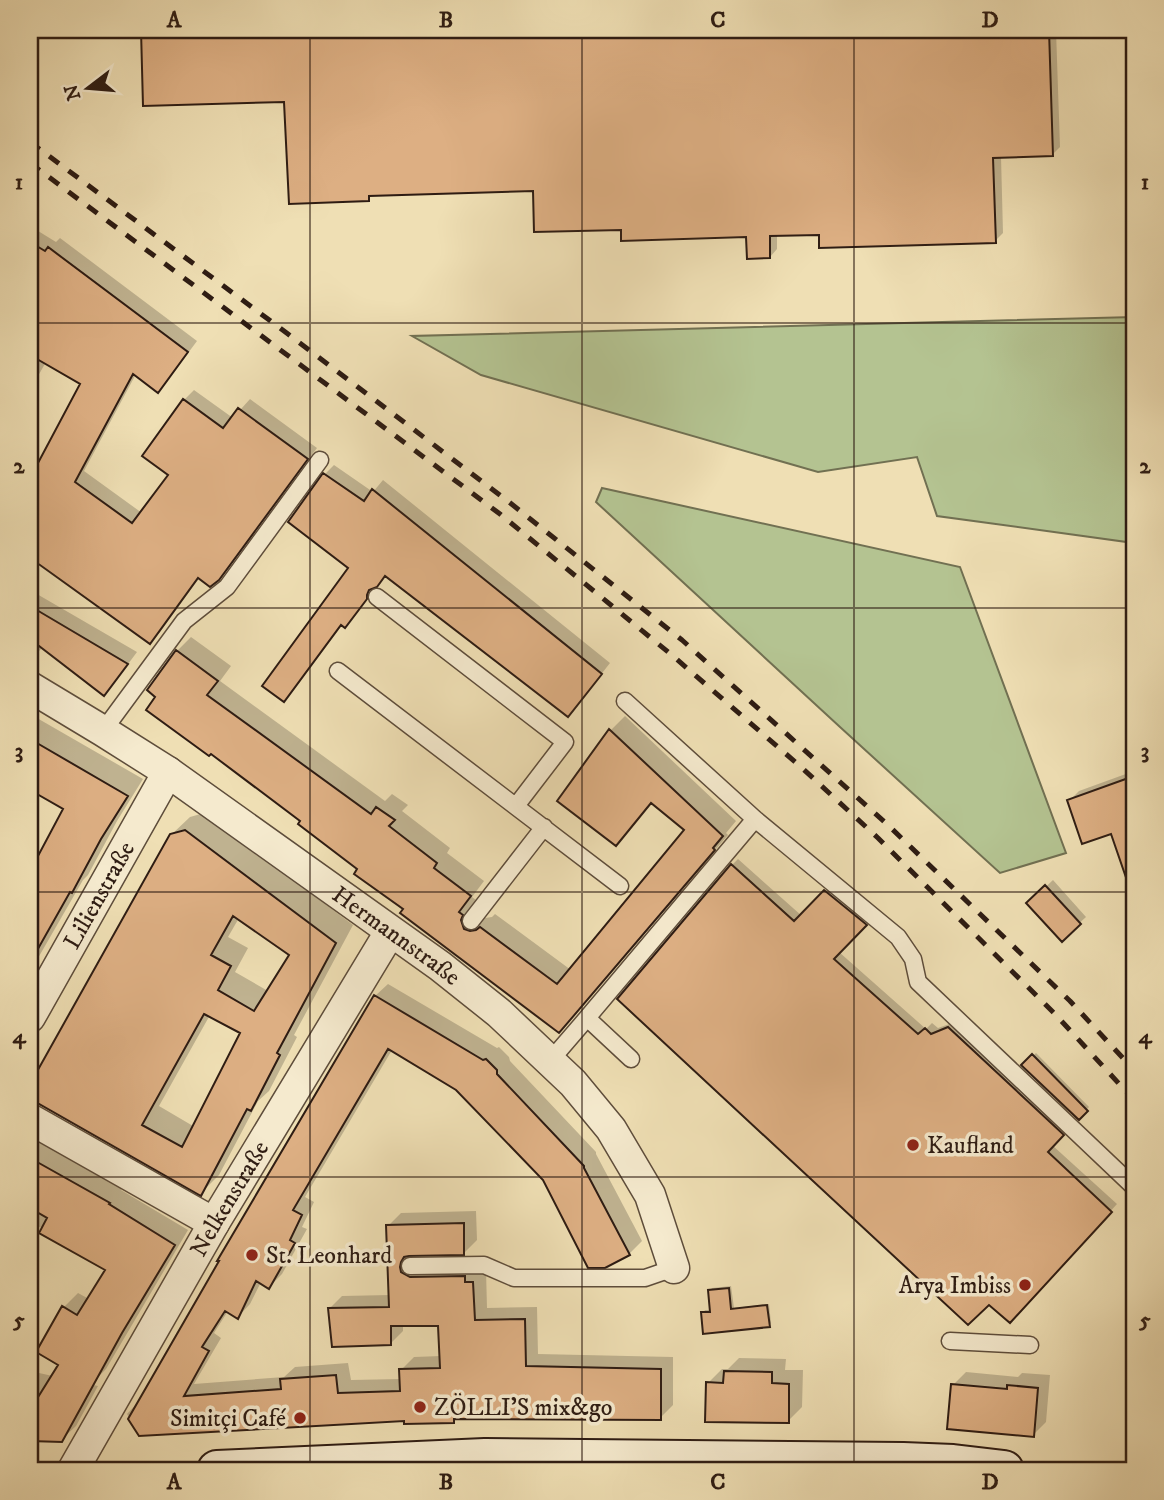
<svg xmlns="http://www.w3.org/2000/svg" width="1164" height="1500" font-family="'IM FELL DW Pica',serif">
<rect width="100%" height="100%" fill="#efdfb4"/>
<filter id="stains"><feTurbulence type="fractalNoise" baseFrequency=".00286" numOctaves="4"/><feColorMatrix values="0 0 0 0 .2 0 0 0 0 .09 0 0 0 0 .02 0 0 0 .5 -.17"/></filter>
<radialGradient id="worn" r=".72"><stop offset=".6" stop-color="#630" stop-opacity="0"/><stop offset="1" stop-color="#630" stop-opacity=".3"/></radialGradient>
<!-- green -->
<path fill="#b4c391" stroke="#717052" stroke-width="2" d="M1134,317V543L937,516L917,457L818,472L481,375L412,336Z
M602,488L960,567L1066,853L1000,873L840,727L596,502Z"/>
<!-- shadow -->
<path fill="#0003" fill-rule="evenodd" d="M143,30H1056L1060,147L1052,155L1001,156L1003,233L995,241L821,233L777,234V249L770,257L748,235L623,228L535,189L373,194L368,199L285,100L145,104Z
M30,226L56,242L60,238L197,341L168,380L158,390L136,374L84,471L142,513L171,474L184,400L194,390L233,418L250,399L317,448L229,567L218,579L200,577L160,632L150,642L41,563L30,557V482L83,384L46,362L30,390Z
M334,465L373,492L383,480L610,663L577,705L386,575L376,585V588L355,616L345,626L343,624L293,691L284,700L351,567L325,474Z
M30,590L137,652L114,683L104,694L43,647L36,654L30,650Z
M191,637L231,666L220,681L385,801L392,794L408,805L402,811L450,848L447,853L484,881L472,897L476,900L474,905L478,915L485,918L492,917L495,914L571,970L686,830L652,802L630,829L616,843L559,801L611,730L625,716L736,821L726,833L728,835L573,1016L405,908L158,697L177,651Z
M30,714L143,779L117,821L88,875L83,880L30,972V873L65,808L30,788Z
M1134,771V895L1112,832L1069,801L1079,791Z
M204,813L353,925L294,1035L297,1037L269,1091L258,1101L219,1175L201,1193L39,1102L30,1100V1087L171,835L190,817ZM239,918L291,954L268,991L235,972L248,948L228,937ZM210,1015L242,1032L193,1126L159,1106Z
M738,859L802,916L831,885L871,918L839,952L926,1029L932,1023L938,1028L955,1022L1069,1128L1052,1145L1117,1204L1016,1315L732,865Z
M1053,880L1086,917L1062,939L1029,903Z
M388,984L497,1048L499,1047L509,1057L510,1061L596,1152V1154L642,1241L629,1254L544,1179L457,1088L392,1050L305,1197L314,1202L302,1227L307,1229L282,1274L269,1287L261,1282L250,1304L238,1317L228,1311L214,1333L221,1338L194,1384L284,1377L295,1367L348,1363L351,1380L401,1379V1370L414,1357L441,1356L439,1324L403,1325V1331L390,1344L330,1308L342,1296L390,1295L388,1226L401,1213L476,1211L477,1240L464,1253L412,1254L414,1259L486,1270L487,1308L537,1307L538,1354L673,1357V1405L660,1418L457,1417L454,1421L405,1420L140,1434L127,1414L143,1397L375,996Z
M1036,1053L1089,1107L1079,1118L1024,1065Z
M30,1136L122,1188L121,1190L188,1230L106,1369L92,1383L64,1307L78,1293L89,1299L108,1269L30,1221Z
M731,1286L734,1308L769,1304L771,1323L769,1326L703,1313L705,1310H712L710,1291L712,1288Z
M739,1358L786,1359L785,1370H803L802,1407L788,1421L708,1383L722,1369H728Z
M30,1371L98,1386L76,1426L61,1440L30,1439Z
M966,1372L1018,1377L1022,1373L1050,1375L1046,1422L1033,1435L953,1385Z"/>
<!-- building -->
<path fill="#ddaf83" stroke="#2e1c13" stroke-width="2" fill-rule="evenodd" d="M141,30H1049L1053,156L993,158L996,243L819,248V235L770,236V258L747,259L746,237L621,241V230L534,232L533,191L369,196V201L289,204L284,102L143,106Z
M30,242L45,251L48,247L188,352L158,393L133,374L75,482L132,523L168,475L142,456L183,399L223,428L238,408L308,459L219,580L210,587L198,578L150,644L40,565L30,559V478L80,384L30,355Z
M323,473L364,501L372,489L602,674L568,717L385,576L377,587L369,590L367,595V599L345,628L341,625L284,702L262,686L348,568L288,522Z
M30,606L128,664L104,696L30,639Z
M176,650L218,681L207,695L371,814L376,807L395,820L389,826L437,863L434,868L471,896L459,912L463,915L461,920L464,929L470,931L476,930L480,927L557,984L684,830L651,803L616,846L557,801L609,729L723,836L713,848L715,850L559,1033L400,913L403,909L354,874L357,869L298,824L300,821L211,754L209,756L146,710L155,697L147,690Z
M30,739L128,796L101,839L72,893L70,892L30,963V871L63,809L30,790Z
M1134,776V891L1131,892L1111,834L1082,844L1067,800Z
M185,830L336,943L277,1053L280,1055L251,1111L247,1109L201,1196L39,1104L30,1102V1084L170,834ZM233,916L289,955L254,1011L218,990L231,966L211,955ZM204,1014L240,1033L182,1147L142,1125Z
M731,864L794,921L824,890L867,925L834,959L918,1034L925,1028L931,1034L948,1027L1064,1135L1048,1152L1112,1212L1010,1323L989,1305L968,1325L617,999Z
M1045,885L1081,924L1062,942L1026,903Z
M374,995L483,1060L486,1059L497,1070V1074L584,1166V1168L630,1255L605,1268H588L543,1180L456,1090L388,1049L293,1210L302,1215L290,1240L295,1243L269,1289L256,1281L238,1319L225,1311L202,1347L209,1351L184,1396L281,1389L280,1379L336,1375L338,1393L400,1391L399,1369L440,1368L438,1326H391V1345L332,1347L328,1308L389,1307L386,1225L464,1223V1255L409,1256L404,1257L401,1262L400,1267L401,1272L410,1277L465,1276V1282H473L475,1320L525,1319L526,1366L661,1369V1420L454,1419V1423L404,1424V1421L139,1436L128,1419L219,1261H217Z
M1032,1054L1088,1111L1079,1120L1021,1065Z
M30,1158L110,1203L109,1204L175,1245L122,1333L62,1442L30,1441V1410L58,1365L36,1352L62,1306L77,1315L105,1270L39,1233L47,1218L30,1208Z
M729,1288L731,1309L767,1305L770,1327L703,1334L701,1312H710L708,1290Z
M724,1371L772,1372V1383L789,1384V1423L705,1422L706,1382L723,1383Z
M951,1384L1007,1389V1385L1038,1388L1034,1437L947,1429Z"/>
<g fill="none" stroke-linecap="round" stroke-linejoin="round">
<!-- lane casing -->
<g stroke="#5e4d3b" stroke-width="19">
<path id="lane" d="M377,597L565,742L516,806
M338,671L620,886
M625,701L755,819L898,937L913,959L918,982L1134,1187
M103,731L184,621L227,587L320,460
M471,921L544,827
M587,1018L755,819
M550,1061L587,1018L631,1059
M410,1266L484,1265L514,1278H645L674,1268
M950,1341L1030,1345"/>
</g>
<!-- street casing -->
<g stroke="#5e4d3b" stroke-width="33">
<g id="street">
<path id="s1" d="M30,687L103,731L168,772L440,966L499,1013L573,1083L611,1129L650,1195L674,1268"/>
<path id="s2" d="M30,1017L168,772"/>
<path d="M30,1119L214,1223"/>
<path id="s3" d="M73,1470L214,1223L390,932"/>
</g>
</g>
<!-- secondary casing -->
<g stroke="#2e1c13" stroke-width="42">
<path id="secondary" d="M217,1470L485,1458L903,1462L953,1464L1004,1470"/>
</g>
<!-- lane -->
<use href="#lane" stroke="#f5eace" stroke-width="16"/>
<!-- street -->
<use href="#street" stroke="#f5eace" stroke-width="30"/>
<!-- secondary -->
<use href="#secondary" stroke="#f5eace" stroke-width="38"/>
<!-- rail -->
<path stroke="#2e1c13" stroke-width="5" stroke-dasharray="12 12" stroke-linecap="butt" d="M30,142L288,334L509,502L682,640L889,826L1070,1001L1134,1070
M30,163L500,514L673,656L801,767L878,838L1055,1014L1134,1100"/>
</g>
<!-- grid -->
<path fill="none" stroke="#2e1c13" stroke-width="2" stroke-opacity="0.55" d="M310,30V1470M582,30V1470M854,30V1470M30,323H1134M30,608H1134M30,892H1134M30,1177H1134"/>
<!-- markers -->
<g fill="#8f2418" stroke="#f5eace" stroke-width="2.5">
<circle cx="913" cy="1145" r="7"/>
<circle cx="252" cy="1255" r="7"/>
<circle cx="1025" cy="1285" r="7"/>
<circle cx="420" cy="1407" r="7"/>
<circle cx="300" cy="1418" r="7"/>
</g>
<g text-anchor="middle" stroke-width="7" stroke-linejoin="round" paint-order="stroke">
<!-- street labels -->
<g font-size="24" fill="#2e1c13" stroke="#f5eace">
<text dy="8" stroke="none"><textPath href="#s2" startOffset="140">Lilienstraße</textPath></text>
<text dy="8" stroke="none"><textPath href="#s1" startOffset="443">Hermannstraße</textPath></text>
<text dy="8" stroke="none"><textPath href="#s3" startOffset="313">Nelkenstraße</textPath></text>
</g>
<!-- poi labels -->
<g font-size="24" fill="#2e1c13" stroke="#f5eace" text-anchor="start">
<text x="927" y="1153">Kaufland</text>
<text x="266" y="1263">St. Leonhard</text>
<text x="1011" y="1293" text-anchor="end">Arya Imbiss</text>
<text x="434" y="1415">ZÖLLI'S mix&amp;go</text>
<text x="286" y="1426" text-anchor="end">Simitçi Café</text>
</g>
</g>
<!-- margin -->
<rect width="1164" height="1500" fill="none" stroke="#efdfb4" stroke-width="77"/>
<!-- north arrow -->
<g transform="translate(88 88) rotate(254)" stroke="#f5eace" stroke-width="5" paint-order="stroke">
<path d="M0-5L12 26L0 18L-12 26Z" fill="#2e1c13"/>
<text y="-10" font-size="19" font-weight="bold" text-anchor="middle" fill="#2e1c13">N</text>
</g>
<rect x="38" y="38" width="1088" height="1424" fill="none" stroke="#2e1c13" stroke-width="2.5"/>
<g font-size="23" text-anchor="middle" font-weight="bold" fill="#2e1c13">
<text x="174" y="27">A</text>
<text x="446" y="27">B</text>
<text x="718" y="27">C</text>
<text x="990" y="27">D</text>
<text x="19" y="189">1</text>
<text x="1145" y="189">1</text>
<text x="19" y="473">2</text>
<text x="1145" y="473">2</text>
<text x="19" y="758">3</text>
<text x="1145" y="758">3</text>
<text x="19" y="1043">4</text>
<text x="1145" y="1043">4</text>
<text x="19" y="1327">5</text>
<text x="1145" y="1327">5</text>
<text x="174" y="1489">A</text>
<text x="446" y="1489">B</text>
<text x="718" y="1489">C</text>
<text x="990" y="1489">D</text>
</g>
<rect width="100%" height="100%" filter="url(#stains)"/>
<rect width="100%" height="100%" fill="url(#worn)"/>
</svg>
